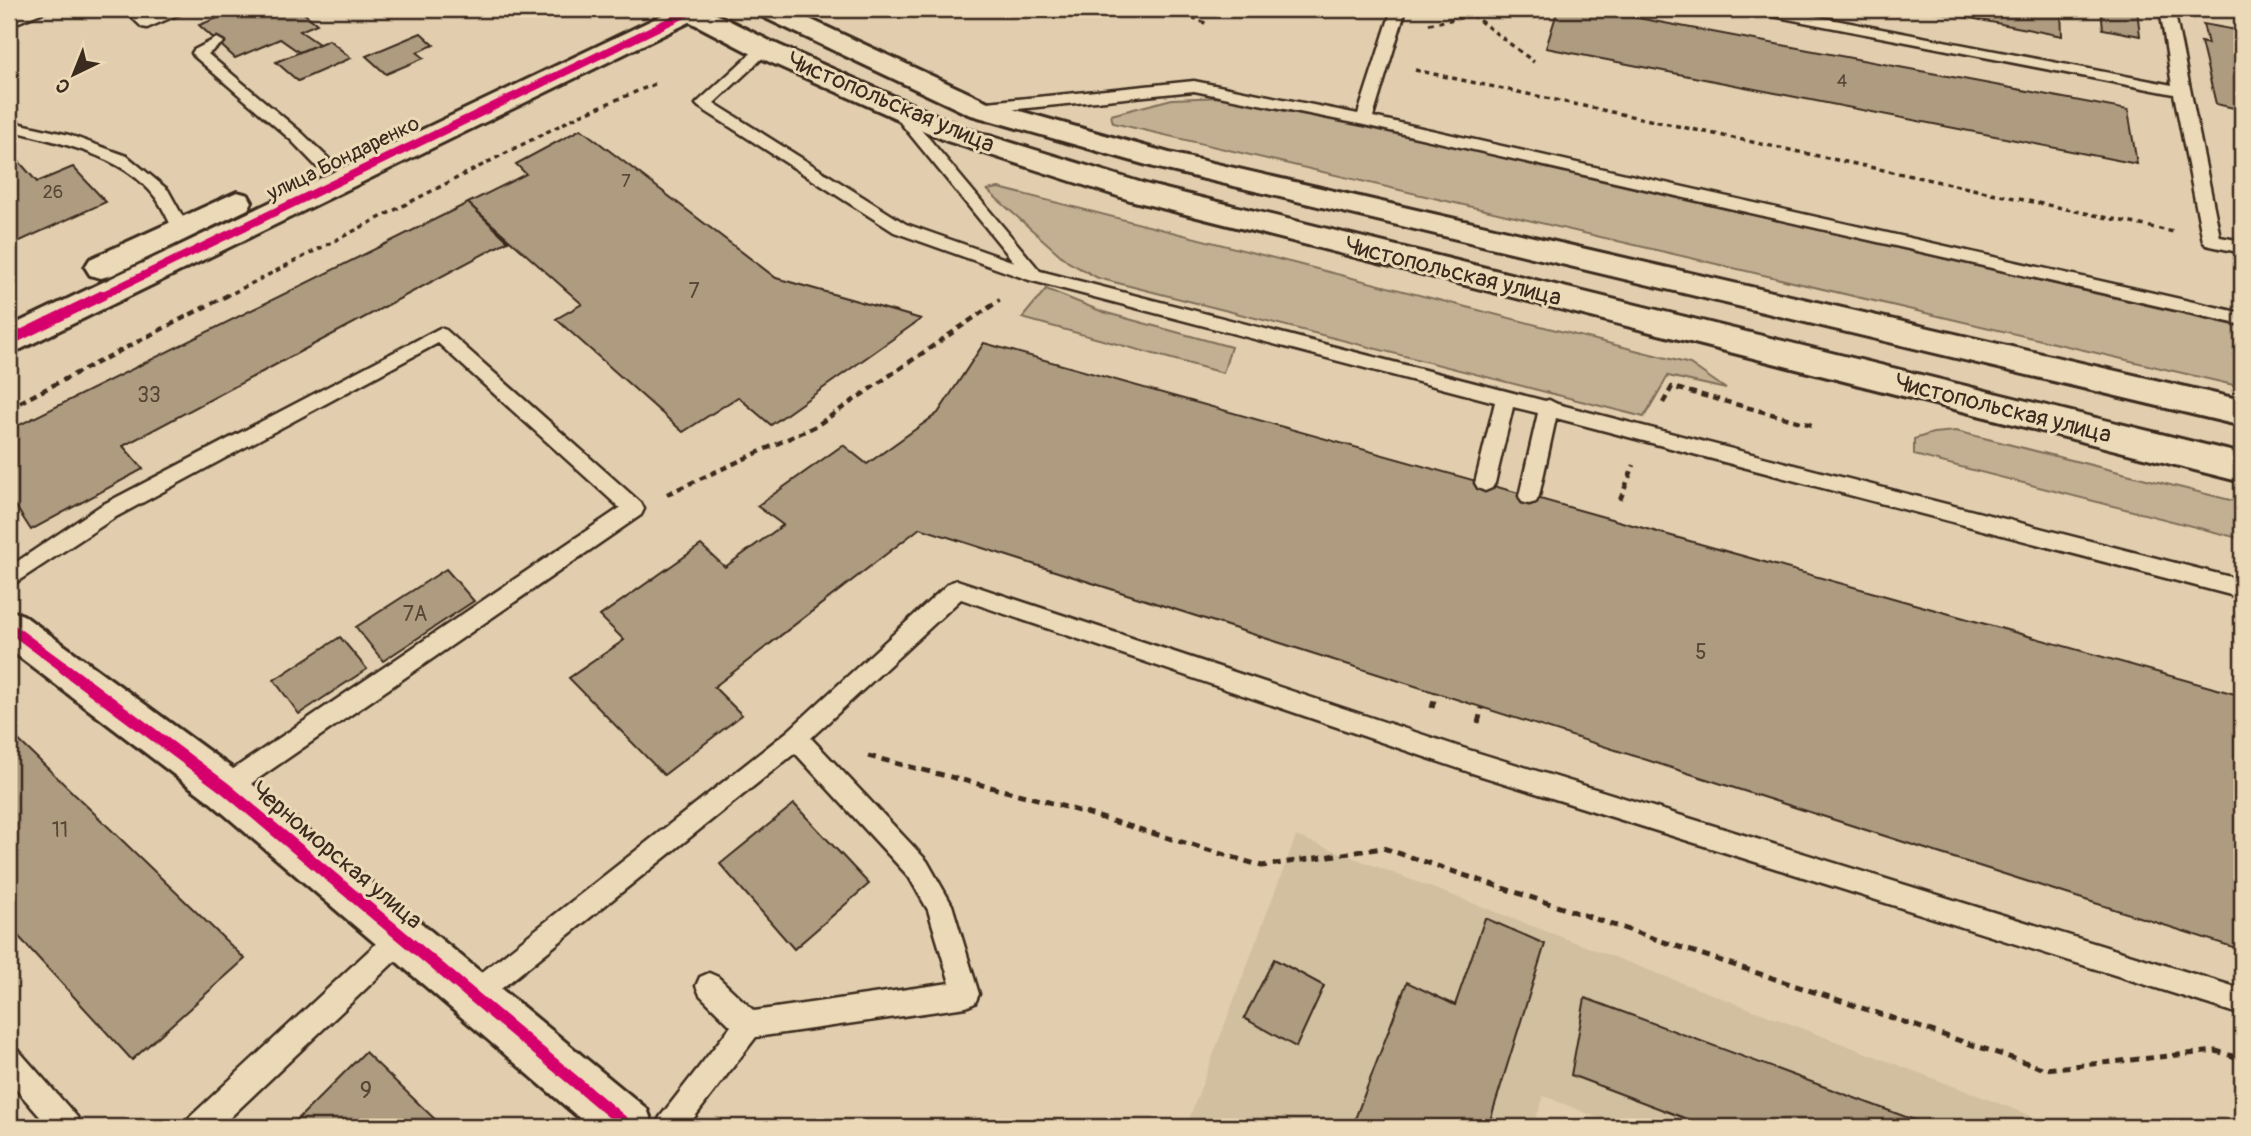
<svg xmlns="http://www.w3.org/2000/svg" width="2251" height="1136" font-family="Pangolin,sans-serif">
<rect width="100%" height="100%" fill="#e2ceae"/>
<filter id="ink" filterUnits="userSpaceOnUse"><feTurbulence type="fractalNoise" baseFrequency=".0143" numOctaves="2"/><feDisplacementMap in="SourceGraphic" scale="14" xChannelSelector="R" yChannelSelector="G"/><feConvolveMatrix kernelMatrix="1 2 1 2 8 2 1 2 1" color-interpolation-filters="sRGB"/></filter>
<g filter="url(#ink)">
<!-- built -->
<path fill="#d2bfa0" d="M1296,836L2061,1127H1621L1544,1096L1533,1127H1186Z"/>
<!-- green -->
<path fill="#c3b093" stroke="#7f6d58" stroke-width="2" d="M1223,97L1278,106L2242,327V387L1113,123L1111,115L1172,99Z
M999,188L1690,364L1726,389L1668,376L1644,417L1098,278L1068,262L987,190Z
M1046,289L1103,312L1231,347L1223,373L1022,318Z
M1956,431L2242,503V539L1914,455V439L1933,433Z"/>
<!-- building -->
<path fill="#ae9b80" stroke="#3b2a1e" stroke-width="2" d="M241,9H299L317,24L300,31L319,44L299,52L280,39L235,58L199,25Z
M1558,9H1590L2128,110L2137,164L1546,48Z
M1924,9H2061L2062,36Z
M2101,9H2137L2140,36L2103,29Z
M2203,24L2242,31V133L2234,108L2216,104L2201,42L2208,44Z
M421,33L434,45L417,52L424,58L386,74L366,56Z
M329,40L351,58L298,81L276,62Z
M581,129L776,278L921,319L771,425L738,397L683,432L556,319L582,304L468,203L526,174L516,164Z
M9,150L37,182L73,167L106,202L9,246Z
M468,203L508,241L123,446L143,469L31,530L9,496V430Z
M984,343L2242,696V950L920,528L714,687L742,715L664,775L569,678L624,640L600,616L701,545L725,567L783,525L757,506L843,445L867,464L938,413Z
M446,569L474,601L383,661L356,627Z
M340,637L367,669L299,714L274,680Z
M9,731L245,959L132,1060L9,926Z
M794,804L869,884L794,949L720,864Z
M1485,918L1545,944L1488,1127H1352L1407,982L1455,1005Z
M1274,959L1324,986L1296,1047L1244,1018Z
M1585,998L1933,1127H1708L1571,1075Z
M365,1052L443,1127H290Z"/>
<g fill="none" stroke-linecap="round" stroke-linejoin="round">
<!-- service casing -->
<g stroke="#3b2a1e" stroke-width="5">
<path id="service" d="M32,9H51L9,26V17Z
M123,9H138L149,18L172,9H191L147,28L142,27Z
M1392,9H1406L1373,117L2242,313V325L1364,125L1194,91L978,113L970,108L978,103L1194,81L1358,114Z
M1750,9H1778L2172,85L2160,9H2174L2220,237L2242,241V253L2206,245L2203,241L2174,94L1757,13Z
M217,38L224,42L208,54L302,133L329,159L331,163L329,167H317L290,139L194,56L192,53L194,50Z
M764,45L771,49L769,52L714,103L906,224L1014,262L890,110L887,107L895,102L900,104L1040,271L1545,401L1549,400L1557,404L2242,580V598L1556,418L1539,496L1536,502L1529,504L1522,502L1519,496L1538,413L1513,407L1495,483L1492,488L1485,491L1478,488L1475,483L1495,402L1029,280L894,232L699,107L696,104L699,101L759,46Z
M9,116L21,124L69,135L127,156L168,190L189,228L187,232H175C168,221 164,209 156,198C124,155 60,143 10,130Z
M440,328L446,330L641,503L644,509L641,515L233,796L225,799L217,796L213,788L217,780L620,508L438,343L114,518L9,587V567L100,506Z
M957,580L1469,750L2242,989V1015L1469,772L961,599L811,738L927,861L952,905L979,994L975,1003L966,1007L756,1037L687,1127H656L660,1117L731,1026L700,995L696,986L700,977L709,973L718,977L754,1011L950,983L928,910L909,877L795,753L481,1005L472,1009L463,1005L459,996L463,987L788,731L949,583Z
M403,923L412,927L416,936L412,945L220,1127H186L190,1117L394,927Z
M9,1048L19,1051L77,1117L81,1127H49L9,1081Z"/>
</g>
<!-- minor casing -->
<g stroke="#3b2a1e" stroke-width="6">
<path id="minor" d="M9,610L23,615L240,774L647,1109L654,1127H590L210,802L9,649Z"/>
</g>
<!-- tertiary casing -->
<g stroke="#3b2a1e" stroke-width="6">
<path id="tertiary" d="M675,9H708L704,15L21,349L9,353V327Z
M237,192L248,195L252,202L248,209L112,275L101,278L90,275L85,267L90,259Z"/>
</g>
<!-- secondary casing -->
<g stroke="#3b2a1e" stroke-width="6">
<path id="secondary" d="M673,9H706L774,43L967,129L1149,185L2242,454V482L1130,200L947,141L754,55L677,15Z
M755,9H788L988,102L1169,153L2242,400V426L1154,167L968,114L759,15Z"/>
</g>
<!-- path-far2 -->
<path stroke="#3b2a1e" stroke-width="3.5" stroke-dasharray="5 4.5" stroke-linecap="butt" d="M1175,9L1207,24
M1464,9L1534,62
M1429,24L1504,9
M1415,70L2174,232
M225,297L580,115L657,83"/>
<!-- path-far1 -->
<path stroke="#3b2a1e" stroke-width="4.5" stroke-dasharray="7 5" stroke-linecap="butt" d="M1663,403L1672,387L1812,425
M9,408L228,295
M667,494L816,426L1000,300
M1620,500L1634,465"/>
<!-- path -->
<path stroke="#3b2a1e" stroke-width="5" stroke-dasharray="8 6" stroke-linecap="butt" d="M1432,708L1436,692
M1478,723L1482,707
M868,756L1045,801L1262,866L1383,848L2045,1069L2216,1051L2242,1059"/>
<!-- service -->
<use href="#service" fill="#ecd9b7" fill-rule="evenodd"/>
<!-- minor -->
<use href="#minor" fill="#ecd9b7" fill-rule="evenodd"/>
<!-- tertiary -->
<use href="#tertiary" fill="#ecd9b7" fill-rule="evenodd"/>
<!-- secondary -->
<use href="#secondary" fill="#ecd9b7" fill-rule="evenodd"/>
<!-- cycleway-far2 casing -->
<g stroke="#ecd9b7" stroke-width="11">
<path id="cycleway-far2" d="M99,297L695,9"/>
</g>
<!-- cycleway-far1 casing -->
<g stroke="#ecd9b7" stroke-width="14">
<path id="cycleway-far1" d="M9,341L103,295
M9,627L66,669"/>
</g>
<!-- cycleway casing -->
<g stroke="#ecd9b7" stroke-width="17">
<path id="cycleway" d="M64,668L225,788L629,1127"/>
</g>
<!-- cycleway-far2 -->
<use href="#cycleway-far2" stroke="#d6006c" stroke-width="8"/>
<!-- cycleway-far1 -->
<use href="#cycleway-far1" stroke="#d6006c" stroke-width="10"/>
<!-- cycleway -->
<use href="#cycleway" stroke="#d6006c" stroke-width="12"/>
</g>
</g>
<g text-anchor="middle" stroke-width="6" stroke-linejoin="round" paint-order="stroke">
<!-- far-number labels -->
<g font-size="18" fill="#584636">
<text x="1842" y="87">4</text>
<text x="626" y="187">7</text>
<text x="53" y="198">26</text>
</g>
<!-- far-street labels -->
<g font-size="21" fill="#3b2a1e" stroke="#ecd9b7">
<text transform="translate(343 158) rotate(-26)" y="7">улица Бондаренко</text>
</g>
<!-- number labels -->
<g font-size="21" fill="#584636">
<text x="694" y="298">7</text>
<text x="149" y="402">33</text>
<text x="415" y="621">7А</text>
<text x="1701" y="659">5</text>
<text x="60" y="837">11</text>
</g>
<!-- street labels -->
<g font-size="24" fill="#3b2a1e" stroke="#ecd9b7">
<text transform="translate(891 102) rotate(23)" y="8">Чистопольская улица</text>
<text transform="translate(1453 271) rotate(14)" y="8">Чистопольская улица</text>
<text transform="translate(2003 408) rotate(14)" y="8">Чистопольская улица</text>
<text transform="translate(337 855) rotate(40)" y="8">Черноморская улица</text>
</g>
<!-- near-number labels -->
<g font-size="24" fill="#584636">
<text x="366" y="1098">9</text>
</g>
</g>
<!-- margin -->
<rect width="2251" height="1136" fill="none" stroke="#ecd9b7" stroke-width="35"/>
<rect x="18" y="18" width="2216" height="1101" fill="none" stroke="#3b2a1e" stroke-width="2.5" filter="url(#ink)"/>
<!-- north arrow -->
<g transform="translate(74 74) rotate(223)" stroke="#ecd9b7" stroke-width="5" paint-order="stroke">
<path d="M0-5L12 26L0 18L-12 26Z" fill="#3b2a1e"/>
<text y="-10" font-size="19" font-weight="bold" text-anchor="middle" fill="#3b2a1e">С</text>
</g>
</svg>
